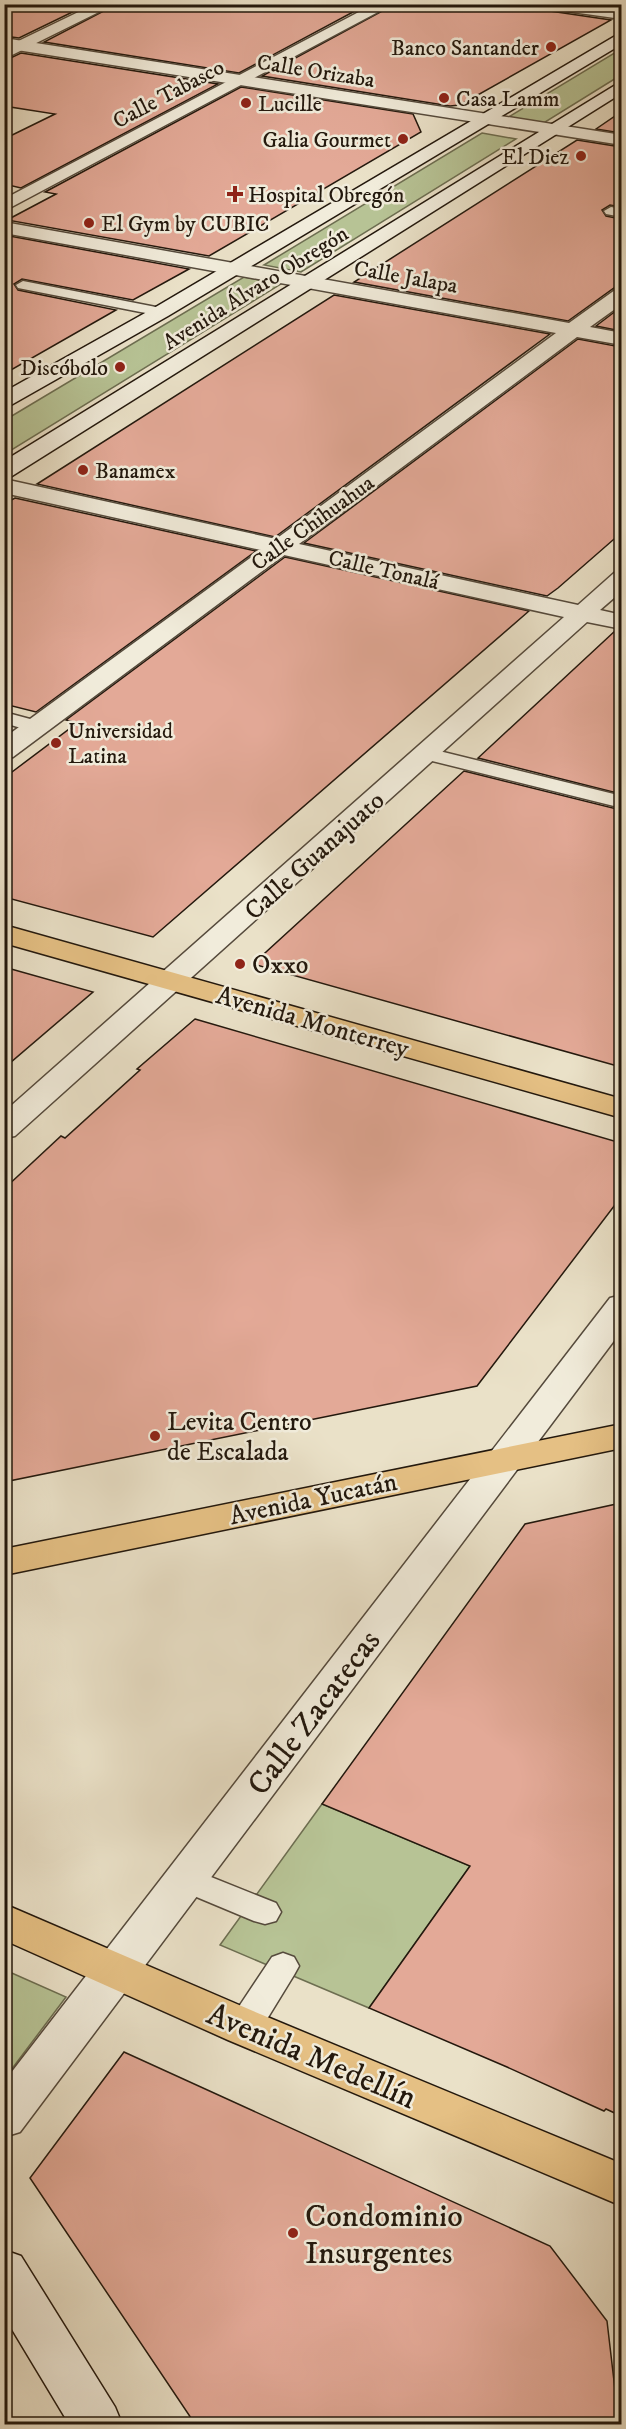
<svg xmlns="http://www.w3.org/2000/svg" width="626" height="2429" font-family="'IM FELL DW Pica',serif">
<rect width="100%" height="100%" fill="#eae1c8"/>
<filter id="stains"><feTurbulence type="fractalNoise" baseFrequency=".00333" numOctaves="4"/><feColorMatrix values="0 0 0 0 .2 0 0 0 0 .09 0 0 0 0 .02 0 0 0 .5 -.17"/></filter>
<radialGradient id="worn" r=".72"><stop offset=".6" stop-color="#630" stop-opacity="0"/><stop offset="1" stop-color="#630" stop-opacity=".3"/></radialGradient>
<!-- green -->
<path fill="#b7c395" stroke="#6d6e51" stroke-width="1.5" d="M621,49V75L542,124L507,118Z
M482,133L516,139L301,272L264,265Z
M244,277L281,284L5,454V420Z
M322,1804L470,1866L369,2008L220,1945Z
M5,1970L66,1997L5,2078Z"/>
<!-- building -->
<path fill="#e3a997" stroke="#23180d" stroke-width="1.5" d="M4,4H89L19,38L4,36Z
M117,4H368L239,73L44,42Z
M395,4H541L550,11L611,20L460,105L450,106L262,76Z
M21,53L218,84L21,188L4,184V139L55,114L4,106V61Z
M241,87L413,114L421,132L209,256L7,220L56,194L45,192Z
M621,112V133L596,129Z
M577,140L621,147V207L610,205L602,210L606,216L621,219V286L614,288L568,321L354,282Z
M4,235L189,269L133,300L22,279L14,284L18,290L116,310L4,374Z
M334,295L550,334L275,537L37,484Z
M621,307V331L596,326Z
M578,339L621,347V533L558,588L547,596L304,543Z
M15,498L256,551L36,712L4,704V504Z
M285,557L529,611L153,937L4,897V778L77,723L66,720Z
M616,630L621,631V794L478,758Z
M464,771L621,810V1067L253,964Z
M4,967L93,992L4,1068Z
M195,1019L621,1143V1197L477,1386L4,1482V1189L61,1136L65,1138L140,1070L137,1069Z
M621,1503V2116L606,2109L604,2111L507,2067L369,2008L470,1866L322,1804L525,1524Z
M124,2052L550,2246L607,2321L619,2424H195L30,2178Z"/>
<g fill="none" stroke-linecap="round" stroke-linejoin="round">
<!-- service casing -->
<g stroke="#554a3c" stroke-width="3">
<path id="service" d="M611,207L622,209V217L606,214L604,211Z
M23,281L161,308L168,312L161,316L18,288L16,285Z
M4,712L45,723L47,727L45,731L38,733L4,723Z
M427,748L622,796V808L420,758L417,754L420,750Z
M186,1867L276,1903L281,1912L276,1921L265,1924L254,1921L175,1888L170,1879L175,1870Z
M283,1953L294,1957L299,1966L294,1975L256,2037L244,2040L232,2037L228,2027L232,2017L272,1957Z"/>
</g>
<!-- minor casing -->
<g stroke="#554a3c" stroke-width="3">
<path id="minor" d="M95,4H115L4,59V48Z
M374,4H393L4,211V199Z
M543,4H583L622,10V19L550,9Z
M4,222L569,323L615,290L622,288V304L590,327L622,333V345L577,337L299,544L578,605L614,573L622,571V591L600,610L622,615V629L587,622L15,1136L4,1138V1112L564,617L284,555L13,757L4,759V738L261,550L4,493V479L276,539L556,333L4,233Z
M622,1295V1330L20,2132L4,2137V2082L610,1298Z"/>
</g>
<!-- tertiary casing -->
<g stroke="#554a3c" stroke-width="3">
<path id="tertiary" d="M4,38L622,135V145L4,48Z"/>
</g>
<!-- secondary casing -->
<g stroke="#23180d" stroke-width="3">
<path id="secondary" d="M622,32V44L168,316L11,405L4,407V392L154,308Z
M622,81V93L12,476L4,477V461Z
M4,2250L21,2256L115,2407L122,2424H69L4,2316Z"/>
</g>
<!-- primary casing -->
<g stroke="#23180d" stroke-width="3">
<path id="primary" d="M4,925L622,1099V1118L4,943Z
M622,1424V1448L4,1575V1549Z
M4,1904L260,2014L622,2164V2206L228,2040L4,1940Z"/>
</g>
<!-- service -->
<use href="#service" fill="#f1ecdb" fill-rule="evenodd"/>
<!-- minor -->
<use href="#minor" fill="#f1ecdb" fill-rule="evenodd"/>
<!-- tertiary -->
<use href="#tertiary" fill="#f1ecdb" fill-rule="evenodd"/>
<!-- secondary -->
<use href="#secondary" fill="#f1ecdb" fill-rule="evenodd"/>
<!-- primary -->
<use href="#primary" fill="#e5c084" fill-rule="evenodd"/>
</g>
<!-- markers -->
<g fill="#8f2418" stroke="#f1ecdb" stroke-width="2">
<circle cx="551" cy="47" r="6"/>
<circle cx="444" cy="98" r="6"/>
<circle cx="246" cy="103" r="6"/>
<circle cx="403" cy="139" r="6"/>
<circle cx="581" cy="156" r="6"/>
<path d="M232 185h6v6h6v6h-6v6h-6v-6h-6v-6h6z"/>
<circle cx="89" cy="223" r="6"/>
<circle cx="120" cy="367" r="6"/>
<circle cx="83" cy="470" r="6"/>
<circle cx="56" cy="743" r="6"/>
<circle cx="240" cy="964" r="6"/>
<circle cx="155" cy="1436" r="6"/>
<circle cx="293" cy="2233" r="6"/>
</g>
<g text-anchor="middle" stroke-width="5" stroke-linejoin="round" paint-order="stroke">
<!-- far-poi labels -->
<g font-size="22" fill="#23180d" stroke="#f1ecdb" text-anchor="start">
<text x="539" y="55" text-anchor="end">Banco Santander</text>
<text x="456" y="106">Casa Lamm</text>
<text x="258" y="111">Lucille</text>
<text x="391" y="147" text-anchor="end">Galia Gourmet</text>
<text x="569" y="164" text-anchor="end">El Diez</text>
<text x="248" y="202">Hospital Obregón</text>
<text x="101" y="231">El Gym by CUBIC</text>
<text x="108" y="375" text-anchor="end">Discóbolo</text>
<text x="95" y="478">Banamex</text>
<text x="68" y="738">Universidad<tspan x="68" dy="25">Latina</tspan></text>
</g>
<!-- far-street labels -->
<g font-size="22" fill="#23180d" stroke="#f1ecdb">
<text transform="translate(316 70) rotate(9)" y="8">Calle Orizaba</text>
<text transform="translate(168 93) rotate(-28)" y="8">Calle Tabasco</text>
<text transform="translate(406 276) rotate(10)" y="8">Calle Jalapa</text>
<text transform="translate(255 287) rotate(-32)" y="8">Avenida Álvaro Obregón</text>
<text transform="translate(312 522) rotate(-36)" y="8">Calle Chihuahua</text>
<text transform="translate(384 569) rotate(13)" y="8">Calle Tonalá</text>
</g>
<!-- street labels -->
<g font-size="26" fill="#23180d" stroke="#f1ecdb">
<text transform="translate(314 855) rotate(-42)" y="9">Calle Guanajuato</text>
<text transform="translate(313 1021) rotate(16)" y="9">Avenida Monterrey</text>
<text transform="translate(313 1498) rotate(-12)" y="9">Avenida Yucatán</text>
</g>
<!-- poi labels -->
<g font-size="26" fill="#23180d" stroke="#f1ecdb" text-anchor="start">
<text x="252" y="973">Oxxo</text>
<text x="167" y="1430">Levita Centro<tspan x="167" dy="30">de Escalada</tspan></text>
</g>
<!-- near-street labels -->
<g font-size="32" fill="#23180d" stroke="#f1ecdb">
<text transform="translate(313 1712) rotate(-53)" y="11">Calle Zacatecas</text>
<text transform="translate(312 2055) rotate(23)" y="11">Avenida Medellín</text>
</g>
<!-- near-poi labels -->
<g font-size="32" fill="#23180d" stroke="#f1ecdb" text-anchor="start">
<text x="305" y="2226">Condominio<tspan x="305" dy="37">Insurgentes</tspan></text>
</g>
</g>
<!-- margin -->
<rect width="626" height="2429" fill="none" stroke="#eae1c8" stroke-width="24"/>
<rect x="6" y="6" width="614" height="2417" fill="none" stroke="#23180d" stroke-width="3"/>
<rect x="12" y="12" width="602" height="2405" fill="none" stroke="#23180d" stroke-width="1.5"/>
<rect width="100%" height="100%" filter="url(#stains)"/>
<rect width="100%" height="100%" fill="url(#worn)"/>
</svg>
